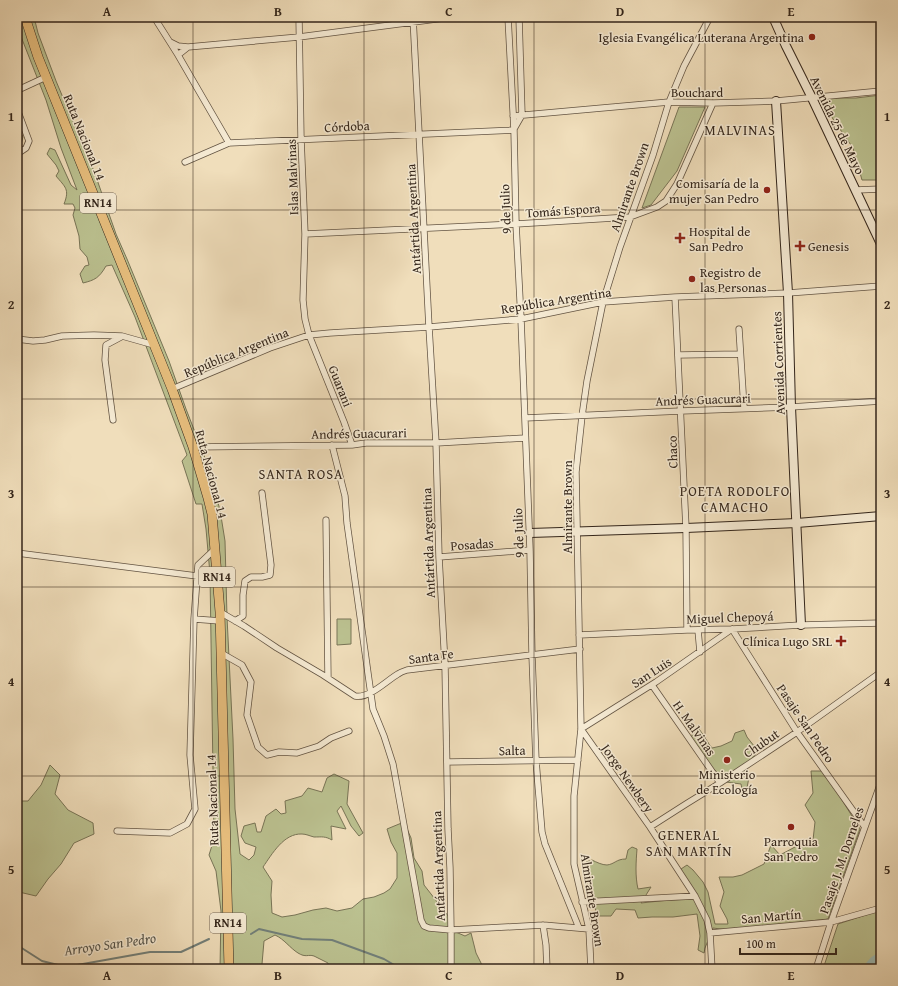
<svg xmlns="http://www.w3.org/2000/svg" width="898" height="986" font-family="'Gentium Book Plus',serif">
<rect width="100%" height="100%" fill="#f0debb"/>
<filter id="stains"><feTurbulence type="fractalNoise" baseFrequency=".005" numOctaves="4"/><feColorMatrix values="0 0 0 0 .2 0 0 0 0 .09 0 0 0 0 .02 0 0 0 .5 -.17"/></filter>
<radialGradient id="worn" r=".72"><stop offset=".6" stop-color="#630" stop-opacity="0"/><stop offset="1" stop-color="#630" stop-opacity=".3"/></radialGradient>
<!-- green -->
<path fill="#bbc190" stroke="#787456" d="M17,17H34L38,33L56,81L94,171L116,234L127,259L169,361L186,409L207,463L220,510L225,541L227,617L233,739L235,809L240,854L249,860L254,855L256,847L245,843L241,836L244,826L255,823L257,832H261L266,816L276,809L281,814L286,813L285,801L302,796L308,788L322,792L327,778L334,774L349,781L347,804L363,833L359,836L351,826L341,806L337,811L346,829L331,826L332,840C325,836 322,837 314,837C310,836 306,834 302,834C284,833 272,854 263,867L272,881L271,895L272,913L282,917L295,915L313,910L326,908L337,911L352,908L363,899L374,897L384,893L390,889L397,878V853L391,842L387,829L404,822L411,838L414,858L422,871L424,885L449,917L451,930L465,936L471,933L476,953L484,969H328V963C323,961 319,958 314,956C308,954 306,958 298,953C290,948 284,939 275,935L264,941L262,964L265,969H220L221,911L216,871L209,855L214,839L210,574L206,529L202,504H196L182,461L187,455L135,317L112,265L106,266C99,278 95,280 83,283L80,274L85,266L89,265L87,257L80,249L79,236L73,215L75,208L73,204H64C70,189 65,187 56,176L59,171L56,165L47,154L50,148L55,150L71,185L77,190L61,148L46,100L20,34L17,23Z
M881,95V180H862L853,148L833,119L823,102L826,98H856Z
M679,107H705L677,171L651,205L642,208Z
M17,126L23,137L20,147L17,148Z
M337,619H351V644L337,645Z
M699,729C704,735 707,742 712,748L721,746L732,741L735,733L744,730L747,737L758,751L746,766L749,777L747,788L742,789L741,784L726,782L717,772L708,764L691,739L693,731Z
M50,765L60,775L55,794L68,810L93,823L94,834L74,843L61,864L48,879L36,896L19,892L17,890V801H28L41,785Z
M811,771H824L860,829L828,919L728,930L713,928L705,948L704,953L698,950L700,936L697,914L673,917H652L638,918L635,910L616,909L611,916H598L589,892L586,862L592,860C596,862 602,865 607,865C615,864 616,859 626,859L628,850L632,847L637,849C636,862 635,876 638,889L651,887L641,903L669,900L693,899L681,869L687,865L693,870L703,882L708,892L715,924H728L727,919L720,906L724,892L719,877H733L742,875L764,864L771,845L780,855L795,847L813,840L815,822L805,805L813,793Z
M881,910V969H823L838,924Z"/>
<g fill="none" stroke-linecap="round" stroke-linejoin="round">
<!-- stream -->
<path stroke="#727f79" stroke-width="2" d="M251,934L259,929L302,939L332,940L384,959L401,969
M17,945L42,961L66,967L150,952H181L209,939"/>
<!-- river -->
<path stroke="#9bbbb7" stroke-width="12" d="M869,969L875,962L881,958"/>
<!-- minor casing -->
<g stroke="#635443" stroke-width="7">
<path id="minor" d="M154,17L178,55L229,143
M299,17L301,139L305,234L303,300L305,319L309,335L344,422L352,445
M413,17L429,327L436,443L439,557L445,665L448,829L450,868L451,930L543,925L589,929
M508,17L514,130L516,224L521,319L530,550L532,655L536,761L542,832L545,844L579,928
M170,42L178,46L188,47
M178,55L188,47L299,37L452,17
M17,89L18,90L46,77
M17,109L29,141L26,148L17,154
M513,116L669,102L713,103L776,101L881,91
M514,129L522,115L519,17
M185,162L229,143L514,130
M856,190L881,189
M305,234L516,224L630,217L657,207L666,201L677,184L713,103
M675,297L686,528L687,630
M739,329L744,408
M17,339L33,341L45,340L62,336L94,335L122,336L154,345
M678,355L740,354
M172,389L270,348L309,335L330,333L429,327L521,319L603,302L675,297L788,293L881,286
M525,418L681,411L791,407L881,401
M113,420L105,360L106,345L121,337
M332,445L345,496L347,523L373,709L384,736L393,764L421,920L424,926L429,928L451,930V969
M193,447L352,445L366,443H436L525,438
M326,520L328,678
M17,553L197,576
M439,557L530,550
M220,612L244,626L277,648L323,675L355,696C369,699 386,681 398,674C401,672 404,671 407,670L580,649
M194,619L220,621
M235,621L243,616V595L245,581L251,577H262L270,575L271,565L262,493
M732,629L797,732L864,826
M698,630L700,652
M579,635L687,630L732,629L801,625L881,623
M221,653L242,665L251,682L247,715L258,747L267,755L279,752L297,753L319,746L331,738L349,731
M652,685L720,783
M447,762L578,760
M650,827L686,804L720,783L797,732L881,672
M117,831L170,833L187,824L195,809L190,755L194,619L198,565L215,549
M582,902L695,896
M543,925L546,945L547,969
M710,933L831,922L881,908
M591,969L589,929L574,864V796L581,729L576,472L582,416L587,381L603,302L620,247L653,155L669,102L684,66L710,17
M712,969L710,933L707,920L695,896L650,827L581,729L656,682L732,629
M816,969L831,922L881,782"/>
</g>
<!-- secondary casing -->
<g stroke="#34261b" stroke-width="10">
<path id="secondary" d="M773,17L786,46L812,98L881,244
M776,101L788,293L791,407L801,625
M530,533L686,528L797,523L881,516"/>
</g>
<!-- trunk casing -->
<g stroke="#34261b" stroke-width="10">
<path id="trunk" d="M25,17L38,57L172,389L193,447L208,498L212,514L220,612L222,692L229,969"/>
</g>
<!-- minor -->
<use href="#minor" stroke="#f5ead3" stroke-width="5.5"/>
<!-- secondary -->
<use href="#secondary" stroke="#f5ead3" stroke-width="8"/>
<!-- trunk -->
<use href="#trunk" stroke="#e8bf7e" stroke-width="9"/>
</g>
<!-- grid -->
<path fill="none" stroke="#34261b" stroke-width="1" stroke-opacity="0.55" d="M193,17V969M364,17V969M534,17V969M705,17V969M17,210H881M17,399H881M17,587H881M17,776H881"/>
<!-- markers -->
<g fill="#8f2418" stroke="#f5ead3" stroke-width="1.5">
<circle cx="812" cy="37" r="4"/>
<circle cx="767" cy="190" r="4"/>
<path d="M678 232h4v4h4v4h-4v4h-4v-4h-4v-4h4z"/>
<path d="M798 240h4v4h4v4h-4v4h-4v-4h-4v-4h4z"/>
<circle cx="692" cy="279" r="4"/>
<path d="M839 635h4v4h4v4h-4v4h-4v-4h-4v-4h4z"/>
<circle cx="727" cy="760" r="4"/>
<circle cx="791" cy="827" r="4"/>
</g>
<g text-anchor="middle" stroke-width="3" stroke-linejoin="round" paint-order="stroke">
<!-- shield labels -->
<g fill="#f5ead3" stroke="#6e6152" stroke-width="1">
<rect x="80" y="193" width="36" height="20" rx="3"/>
<rect x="199" y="567" width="36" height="20" rx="3"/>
<rect x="210" y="913" width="36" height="20" rx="3"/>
</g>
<g font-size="12" font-weight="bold" fill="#34261b">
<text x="98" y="207">RN14</text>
<text x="217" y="581">RN14</text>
<text x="228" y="927">RN14</text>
</g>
<!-- poi labels -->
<g font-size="13" fill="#34261b" stroke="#f5ead3" text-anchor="end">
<text x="804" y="42">Iglesia Evangélica Luterana Argentina</text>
<text x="759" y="188">Comisaría de la<tspan x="759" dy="15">mujer San Pedro</tspan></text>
<text x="689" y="236" text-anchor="start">Hospital de<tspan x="689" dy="15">San Pedro</tspan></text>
<text x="808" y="251" text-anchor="start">Genesis</text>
<text x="700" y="277" text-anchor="start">Registro de<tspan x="700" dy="15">las Personas</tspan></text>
<text x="832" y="646">Clínica Lugo SRL</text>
<text x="727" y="779" text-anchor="middle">Ministerio<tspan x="727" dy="15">de Ecología</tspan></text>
<text x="791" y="846" text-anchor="middle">Parroquia<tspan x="791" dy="15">San Pedro</tspan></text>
</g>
<!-- street labels -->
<g font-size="13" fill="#34261b" stroke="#f5ead3">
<text x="697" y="97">Bouchard</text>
<text transform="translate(838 125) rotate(64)" y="5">Avenida 25 de Mayo</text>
<text transform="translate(347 126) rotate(-3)" y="5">Córdoba</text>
<text transform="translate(85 137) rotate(68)" y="5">Ruta Nacional 14</text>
<text transform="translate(292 177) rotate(-92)" y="5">Islas Malvinas</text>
<text transform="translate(629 187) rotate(-71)" y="5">Almirante Brown</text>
<text transform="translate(505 209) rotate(-92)" y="5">9 de Julio</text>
<text transform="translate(563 210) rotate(-4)" y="5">Tomás Espora</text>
<text transform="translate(413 219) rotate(-93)" y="5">Antártida Argentina</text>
<text transform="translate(556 300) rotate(-9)" y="5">República Argentina</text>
<text transform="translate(236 352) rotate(-22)" y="5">República Argentina</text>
<text transform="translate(778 363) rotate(-92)" y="5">Avenida Corrientes</text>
<text transform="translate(341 386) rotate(68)" y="5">Guarani</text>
<text transform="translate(703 399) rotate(-2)" y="5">Andrés Guacurari</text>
<text transform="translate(359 433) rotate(-1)" y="5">Andrés Guacurari</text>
<text transform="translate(672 452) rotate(-92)" y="5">Chaco</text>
<text transform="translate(212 474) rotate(75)" y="5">Ruta Nacional 14</text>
<text transform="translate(567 507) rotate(-90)" y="5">Almirante Brown</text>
<text transform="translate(518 533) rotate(-92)" y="5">9 de Julio</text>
<text transform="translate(428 543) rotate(-92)" y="5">Antártida Argentina</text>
<text transform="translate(472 544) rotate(-4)" y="5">Posadas</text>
<text transform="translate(730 617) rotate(-2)" y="5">Miguel Chepoyá</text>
<text transform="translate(431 656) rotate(-8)" y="5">Santa Fe</text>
<text transform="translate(651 672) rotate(-33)" y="5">San Luis</text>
<text transform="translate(806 723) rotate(56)" y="5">Pasaje San Pedro</text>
<text transform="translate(695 728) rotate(55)" y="5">H. Malvinas</text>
<text transform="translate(761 743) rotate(-34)" y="5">Chubut</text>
<text transform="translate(512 750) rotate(-1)" y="5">Salta</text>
<text transform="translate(628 778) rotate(55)" y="5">Jorge Newbery</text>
<text transform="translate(212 800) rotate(-92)" y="5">Ruta Nacional 14</text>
<text transform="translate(841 860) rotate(-71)" y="5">Pasaje J. M. Dorneles</text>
<text transform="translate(438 866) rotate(-92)" y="5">Antártida Argentina</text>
<text transform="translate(593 900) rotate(81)" y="5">Almirante Brown</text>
<text transform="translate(771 916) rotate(-5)" y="5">San Martín</text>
</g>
<!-- neighbourhood labels -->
<g font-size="14" letter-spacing="1" fill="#34261b" stroke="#f5ead3">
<text x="740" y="135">MALVINAS</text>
<text x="301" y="479">SANTA ROSA</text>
<text x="735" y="496">POETA RODOLFO<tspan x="735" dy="16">CAMACHO</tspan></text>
<text x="689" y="840">GENERAL<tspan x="689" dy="16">SAN MARTÍN</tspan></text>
</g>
<!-- water labels -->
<g font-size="14" font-style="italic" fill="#53534a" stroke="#f5ead3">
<text transform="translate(110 944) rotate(-8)" y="5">Arroyo San Pedro</text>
</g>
</g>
<!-- margin -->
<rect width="898" height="986" fill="none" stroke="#f0debb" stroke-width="44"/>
<!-- scale -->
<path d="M740 948v6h96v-6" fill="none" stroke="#34261b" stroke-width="2"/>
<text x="746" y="948" font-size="12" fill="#34261b" stroke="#f5ead3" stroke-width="3" paint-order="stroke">100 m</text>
<rect x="22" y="22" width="854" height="942" fill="none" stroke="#34261b" stroke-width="1.5"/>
<g font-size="13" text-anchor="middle" font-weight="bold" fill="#34261b">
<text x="107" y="16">A</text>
<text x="278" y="16">B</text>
<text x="449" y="16">C</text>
<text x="620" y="16">D</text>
<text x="791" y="16">E</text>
<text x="11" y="121">1</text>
<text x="887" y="121">1</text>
<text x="11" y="309">2</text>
<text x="887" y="309">2</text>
<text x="11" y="498">3</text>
<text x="887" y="498">3</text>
<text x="11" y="686">4</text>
<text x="887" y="686">4</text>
<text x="11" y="874">5</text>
<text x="887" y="874">5</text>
<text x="107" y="980">A</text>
<text x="278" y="980">B</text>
<text x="449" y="980">C</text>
<text x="620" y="980">D</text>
<text x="791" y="980">E</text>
</g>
<rect width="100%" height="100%" filter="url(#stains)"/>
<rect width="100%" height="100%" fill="url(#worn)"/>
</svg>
